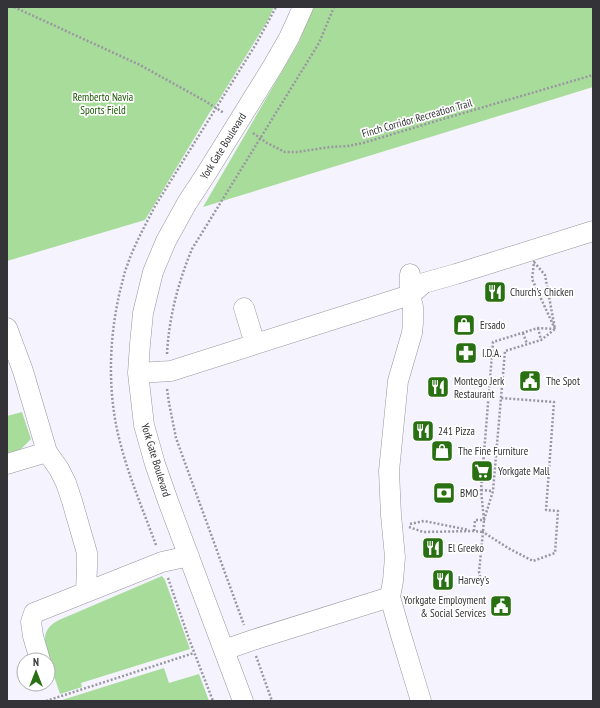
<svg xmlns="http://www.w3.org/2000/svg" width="600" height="708" font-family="'PT Sans Narrow',sans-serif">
<rect width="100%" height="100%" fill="#f5f3fe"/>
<!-- green -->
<path fill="#a8dc9b" d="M7,7H274L268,20L217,103L210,112L145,220L7,261Z
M313,7H593V87L203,207L299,42Z
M22,412L31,439L17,453L7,456V416Z
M162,576L165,580L190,649L81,683L82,687L60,694C56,680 41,646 46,633C48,627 53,623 59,620Z
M164,668L169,683L199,674L209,701H63L62,700Z"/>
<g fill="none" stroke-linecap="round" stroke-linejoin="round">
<!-- minor casing -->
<g stroke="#97959f" stroke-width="21">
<path id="minor" d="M410,274V295L413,307V323L412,333L398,381L389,471L391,515L395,557L393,581L390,597L400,632L421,701
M244,308L255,344
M7,328L23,371L47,452L59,469L66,483L72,501L87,553V566L86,592
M138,373L171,371L410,295L424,283L456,274L593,231
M7,464L47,452
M224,650L256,639L390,597
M40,660L33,636L31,622L34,613L162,562L189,556
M243,701L168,501L155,464L144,425L138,373L140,344L143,313L153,272L166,241L187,203L206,174L273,66L289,38L303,7"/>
</g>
<!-- path -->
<path stroke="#9998a0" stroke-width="2.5" stroke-dasharray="2 2" stroke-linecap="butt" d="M14,7L140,65L205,101L224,113
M253,133L267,143L285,152H297L330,147L348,146L363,143L443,119L593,75
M534,262L545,275L555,329L532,279Z
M538,328L541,340
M523,333L527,344
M167,354C169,317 178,283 192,249L319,43L334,7
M490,384L502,385
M167,389L169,403L176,438L244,625
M482,474L494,475
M481,490L492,491
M410,524L424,521L469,530
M409,527L423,532L475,531L483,532L484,520L481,490L493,342L538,328L555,329
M474,531L475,520H484L493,491L505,351L541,340L555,329
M156,545C143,510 128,475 119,438C107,390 109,335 121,287C123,280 124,273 127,266C134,245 145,226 155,206L256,44L276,7
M168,578L189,639L213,701
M481,581L479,572L483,532L508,548L533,561L555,553L558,511L546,510L554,402L501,398
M256,656L272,701
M46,701L194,653"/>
<!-- minor -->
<use href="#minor" stroke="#fff" stroke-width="20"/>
</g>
<!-- icons -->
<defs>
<g id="restaurant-square" transform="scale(1.15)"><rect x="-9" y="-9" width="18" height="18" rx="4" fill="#287011" stroke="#fff"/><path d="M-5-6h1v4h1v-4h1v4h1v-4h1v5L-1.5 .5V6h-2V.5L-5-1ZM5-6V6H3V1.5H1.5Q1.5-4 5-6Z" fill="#fff"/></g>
<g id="shop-square" transform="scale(1.15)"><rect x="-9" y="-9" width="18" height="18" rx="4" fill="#287011" stroke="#fff"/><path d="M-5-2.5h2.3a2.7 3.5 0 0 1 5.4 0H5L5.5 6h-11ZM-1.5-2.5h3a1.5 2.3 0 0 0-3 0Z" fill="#fff"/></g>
<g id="pharmacy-square" transform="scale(1.15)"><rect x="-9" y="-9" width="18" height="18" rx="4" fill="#287011" stroke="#fff"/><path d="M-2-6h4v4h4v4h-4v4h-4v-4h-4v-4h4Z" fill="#fff"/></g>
<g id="civic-square" transform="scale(1.15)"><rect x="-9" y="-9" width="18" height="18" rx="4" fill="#287011" stroke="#fff"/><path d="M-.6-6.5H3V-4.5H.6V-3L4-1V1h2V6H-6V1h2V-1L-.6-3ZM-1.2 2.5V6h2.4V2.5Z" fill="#fff"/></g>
<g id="supermarket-square" transform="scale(1.15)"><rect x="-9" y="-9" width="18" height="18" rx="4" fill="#287011" stroke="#fff"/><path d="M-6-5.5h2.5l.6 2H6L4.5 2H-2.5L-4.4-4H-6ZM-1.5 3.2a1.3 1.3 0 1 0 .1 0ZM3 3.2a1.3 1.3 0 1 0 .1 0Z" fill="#fff"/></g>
<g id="bank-square" transform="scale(1.15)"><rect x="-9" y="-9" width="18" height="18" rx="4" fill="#287011" stroke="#fff"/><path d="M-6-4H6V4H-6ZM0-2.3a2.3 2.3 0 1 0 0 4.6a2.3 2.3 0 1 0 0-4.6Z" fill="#fff"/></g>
</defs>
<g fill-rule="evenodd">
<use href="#restaurant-square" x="495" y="292"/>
<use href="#shop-square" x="464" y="325"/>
<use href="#pharmacy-square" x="466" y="353"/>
<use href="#civic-square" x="530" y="381"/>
<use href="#restaurant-square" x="438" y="387"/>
<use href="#restaurant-square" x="423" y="431"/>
<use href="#shop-square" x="442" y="451"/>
<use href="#supermarket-square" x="482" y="471"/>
<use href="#bank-square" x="444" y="493"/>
<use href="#restaurant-square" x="433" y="548"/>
<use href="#restaurant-square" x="443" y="580"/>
<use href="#civic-square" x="501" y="606"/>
</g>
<g text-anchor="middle" stroke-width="3.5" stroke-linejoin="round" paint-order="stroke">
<!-- park labels -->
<g font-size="11" fill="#175600" stroke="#fff">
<text x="103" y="101">Remberto Navia<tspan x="103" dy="13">Sports Field</tspan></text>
</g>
<!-- street labels -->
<g font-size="11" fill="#343337" stroke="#fff">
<text transform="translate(417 118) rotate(-16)" y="4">Finch Corridor Recreation Trail</text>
<text transform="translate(223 146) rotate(-58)" y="4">York Gate Boulevard</text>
<text transform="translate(156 460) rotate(73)" y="4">York Gate Boulevard</text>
</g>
<!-- poi labels -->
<g font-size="11" fill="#343337" stroke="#fff" text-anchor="start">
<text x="510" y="296">Church's Chicken</text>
<text x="480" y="329">Ersado</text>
<text x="482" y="357">I.D.A.</text>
<text x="454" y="385">Montego Jerk<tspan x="454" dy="13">Restaurant</tspan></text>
<text x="546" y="385">The Spot</text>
<text x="438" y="435">241 Pizza</text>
<text x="458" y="455">The Fine Furniture</text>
<text x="498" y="475">Yorkgate Mall</text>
<text x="460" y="497">BMO</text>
<text x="448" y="552">El Greeko</text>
<text x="458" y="584">Harvey's</text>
<text x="486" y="604" text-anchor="end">Yorkgate Employment<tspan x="486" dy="13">&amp; Social Services</tspan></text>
</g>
</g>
<!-- border -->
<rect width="600" height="708" fill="none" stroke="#343337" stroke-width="16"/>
<!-- north arrow -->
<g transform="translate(36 672)"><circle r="19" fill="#ffffff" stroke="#aeadaf"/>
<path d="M0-3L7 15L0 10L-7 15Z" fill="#287011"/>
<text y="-6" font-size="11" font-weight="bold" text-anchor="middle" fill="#343337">N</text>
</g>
</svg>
